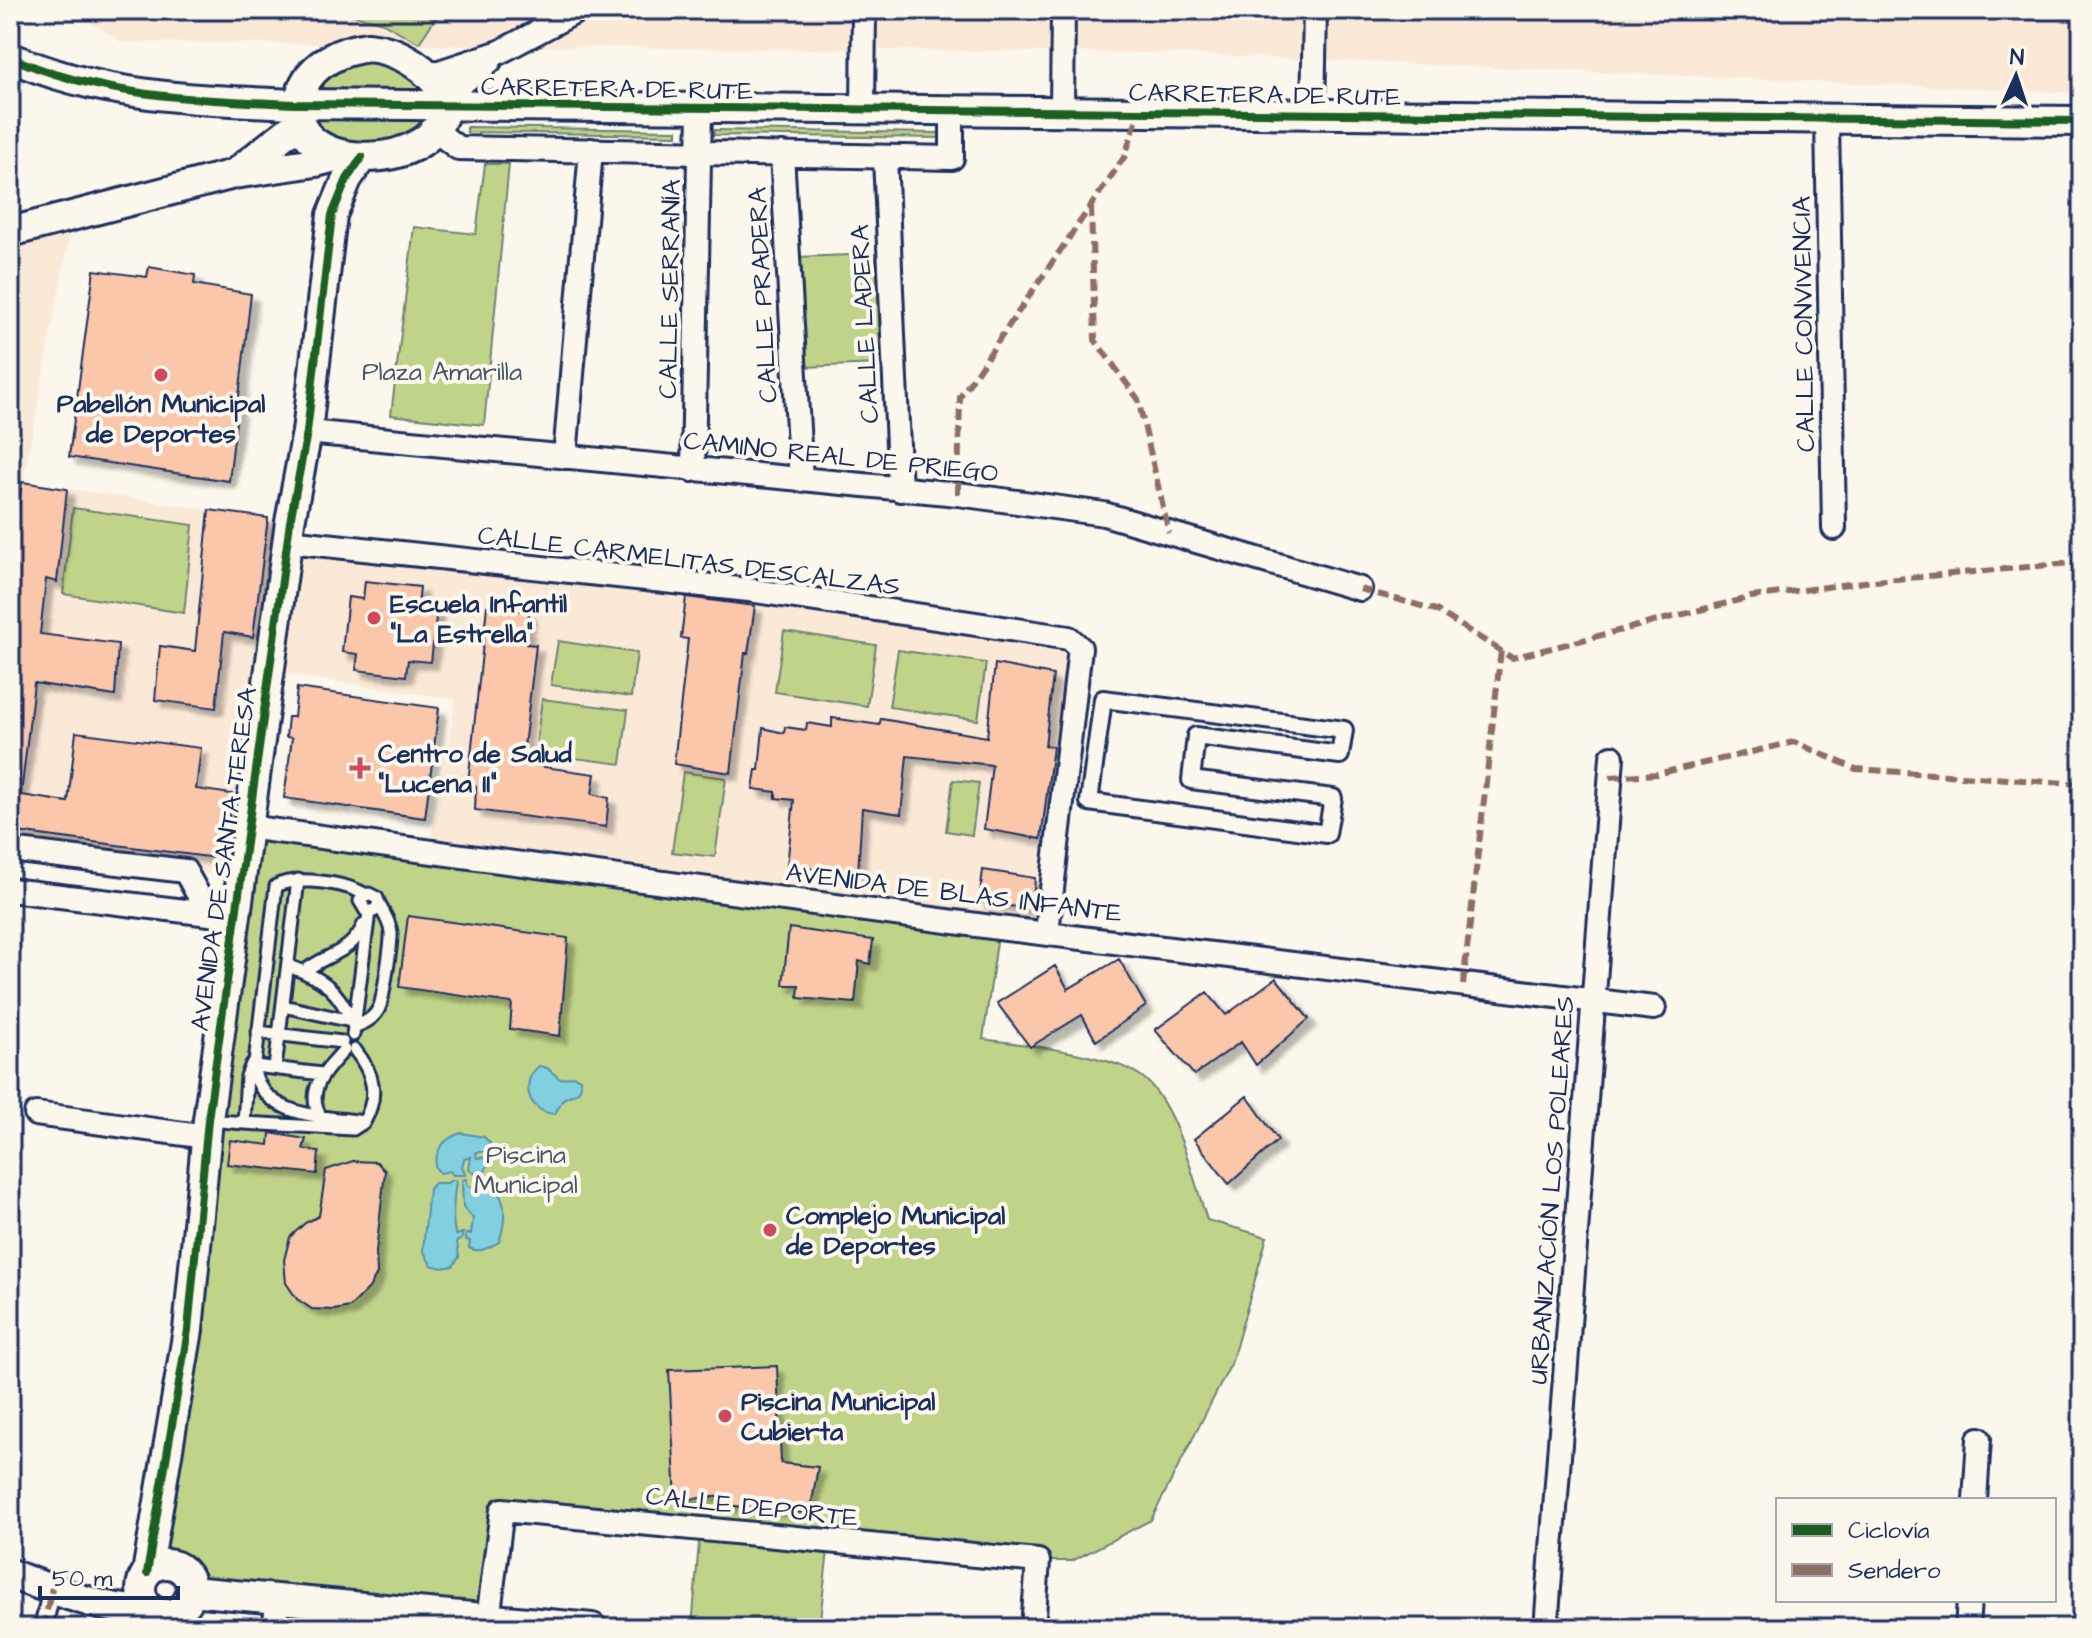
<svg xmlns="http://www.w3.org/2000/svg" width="2092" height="1638" font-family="'Architects Daughter',sans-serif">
<defs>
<filter id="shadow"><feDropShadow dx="7" dy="7" stdDeviation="2" flood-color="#0004"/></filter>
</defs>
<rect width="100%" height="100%" fill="#fbf7ec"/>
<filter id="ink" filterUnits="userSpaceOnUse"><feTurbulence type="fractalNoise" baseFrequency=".0125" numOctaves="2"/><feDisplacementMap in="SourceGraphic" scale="16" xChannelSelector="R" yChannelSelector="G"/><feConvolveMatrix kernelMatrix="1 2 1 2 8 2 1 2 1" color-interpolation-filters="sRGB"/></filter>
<g filter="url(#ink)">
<!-- built -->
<path fill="#fbe9d8" d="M72,10H2082V93L1157,53L121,42Z
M73,216L23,482L290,522L288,541L749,590L1080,648L1047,932L429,851L456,699L270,672L240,878L10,850V232Z"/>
<!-- green -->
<path fill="#c0d489" stroke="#6e8274" stroke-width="2" d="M335,10H441L419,43L383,23Z
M356,58L391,61L428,92L326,93L321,90L320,85L327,74Z
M321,116H427L430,119L396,142L355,146L318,130V121Z
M467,127L677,130V135L467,132Z
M714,130L941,133V138L714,135Z
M485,164H509L484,425L391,415L414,227L476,234Z
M876,254L881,364L803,367L798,257Z
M73,508L193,525L184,613L63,594Z
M784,631L876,645L867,706L775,692Z
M558,641L637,653L631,697L551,685Z
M898,650L986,663L978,720L889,707Z
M542,699L628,710L621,764L535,753Z
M683,772L726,778L715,857L672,852Z
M953,780L979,783L972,835L946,831Z
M247,827L999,928L983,1039C1023,1045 1124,1054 1149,1083C1178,1114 1194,1180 1207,1220L1267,1237L1231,1364L1151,1520L1072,1561H1038L829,1542L819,1628H692L700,1530L502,1510L488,1618L189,1581C182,1568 173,1563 158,1566Z"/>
<!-- water -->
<path fill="#82d0df" stroke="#5990ab" stroke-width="2" d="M539,1066L547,1068L560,1079L574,1076L580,1079L581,1086L578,1092L563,1099L555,1114C528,1113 519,1082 539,1066Z
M461,1133L484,1137L490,1143L486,1152H476L477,1158L483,1157L488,1162L486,1170L478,1175L469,1169L471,1157L464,1159L462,1167L466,1175H453L450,1171L440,1173L435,1167C436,1149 443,1139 461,1133Z
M466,1179L468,1186L476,1188L483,1183C510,1190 506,1221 499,1242C489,1247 480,1254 469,1248L470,1241L466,1240V1234H471L473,1218L463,1207L462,1180Z
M451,1180H456C454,1194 451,1225 456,1235L463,1233L461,1240L457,1241L459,1257L453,1266L442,1268L431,1265L423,1250L429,1189L434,1183H447Z"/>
<!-- building -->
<path fill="#fac7ab" stroke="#1b2f5e" stroke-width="2" filter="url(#shadow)" d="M149,267L195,275L194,284L251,294L229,481L69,457L94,270L147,277Z
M22,482L67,489L57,582L46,579L40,634L118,644L115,696L34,683L21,795L68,802L76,732L201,748L196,789L232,794L223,859L10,831V574Z
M209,510L268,518L253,637L224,632L216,708L155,700L160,646L195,651Z
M365,581L420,587L418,607L437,609L431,662L408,660L406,676L356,670L358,654L342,652L348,597L363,599Z
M686,597L755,606L748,653H745L731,773L674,764L688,639L681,638Z
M487,606L529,612L526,644L536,645L522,764L595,774L592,794L609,798L606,827L475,810L476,786L468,783Z
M995,664L1053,675L1045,746L1053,747L1041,839L984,829L992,765L907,756L901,814L862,808L858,874L787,866L794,800L776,798V792L753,789L756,770H759L763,728L784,733L785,727L806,730L807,723L832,727V718L879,725L881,719L987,737Z
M297,688L439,708L425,818L284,798L292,738L286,737L288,717H294Z
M983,870L1035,878L1032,909L979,902Z
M408,916L568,938L560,1036L510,1029L512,1003L399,987Z
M789,928L873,940L870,964L859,961L855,1003L798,998L799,985H783Z
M1119,959L1146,1006L1096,1041L1082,1015L1030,1047L997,1003L1055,966L1068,989Z
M1276,978L1309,1019L1256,1065L1241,1042L1194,1075L1155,1030L1207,992L1226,1015Z
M1247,1096L1278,1140L1229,1184L1194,1139Z
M270,1133L306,1139L303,1149L319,1152L317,1174L227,1164L230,1140L269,1145Z
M353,1161L377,1162L385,1171L376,1252L377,1274L369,1288L350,1307L334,1310L312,1309L297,1299L286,1283L284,1260L290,1237L305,1223L319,1216L326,1170Z
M777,1366L781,1463L818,1467L810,1513L724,1505L725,1496L676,1500L669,1370Z"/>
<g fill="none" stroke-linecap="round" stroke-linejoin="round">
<!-- service casing -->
<g stroke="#1b2f5e" stroke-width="17">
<path id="service" d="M288,966C324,978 340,991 354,1027C364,1023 374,1019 379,1008C383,1001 392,941 391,932C389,918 380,910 377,898L369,894L363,896L360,901L366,911H374L378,906
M304,972C326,953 351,955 364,924
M283,1006L351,1021
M258,1032L342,1042
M353,1035L369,912
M355,1050C374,1074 379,1095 364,1122C324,1116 265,1118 254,1071L276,886C295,875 347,883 366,895
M252,1064L247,1076L244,1123L353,1129L364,1122
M255,1066L322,1074
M275,1068L298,880
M320,1116C305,1089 327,1069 344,1050
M209,1120L244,1123"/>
</g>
<!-- pedestrian casing -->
<g stroke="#1b2f5e" stroke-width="22">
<path id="pedestrian" d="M1103,699L1344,730L1340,755L1196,736L1191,780L1333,798L1327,834L1089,802Z
M43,1628L52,1588"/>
</g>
<!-- minor casing -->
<g stroke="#1b2f5e" stroke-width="28">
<path id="minor" d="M430,75L500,52L579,10
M446,96L490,61
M863,110L864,10
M1062,111L1063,10
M1313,114L1315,10
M1827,119L1834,528
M436,131L458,148L952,158V110
M782,154L801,480
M885,157L900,490
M307,432L958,494L1104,514L1360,589
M565,457L591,150
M693,470L700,109
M288,541L749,590L1069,638L1080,648L1047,932
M247,827L999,928L1654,1008
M10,850L185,871L209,914
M10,890L235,917
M36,1114L207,1137
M1975,1500L1979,1439
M170,1614L171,1628
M274,1628L278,1598
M487,1628L502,1510L1038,1561L1033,1628
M1546,1628L1612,757
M1967,1628L1969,1600"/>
</g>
<!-- tertiary casing -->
<g stroke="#1b2f5e" stroke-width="34">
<path id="tertiary" d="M368,47C401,50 428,69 446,96C450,181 265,176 303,87C314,62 343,50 368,47Z
M10,57C101,98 201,100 298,104L2082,121
M234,174L299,123
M10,232L234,174L316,162L343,155
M141 1589a25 25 0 1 1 50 0a25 25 0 1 1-50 0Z
M147,1573L188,1330L208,1120L290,522L307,432L332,215L347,179L362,157
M10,1574C43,1586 118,1617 150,1608
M191,1591L592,1628"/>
</g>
<!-- service -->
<use href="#service" stroke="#fbf7ec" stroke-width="11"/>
<!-- pedestrian -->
<use href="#pedestrian" stroke="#fbf7ec" stroke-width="16"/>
<!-- minor -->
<use href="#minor" stroke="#fbf7ec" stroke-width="22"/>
<!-- tertiary -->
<use href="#tertiary" stroke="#fbf7ec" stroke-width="28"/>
<!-- quiet -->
<path stroke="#8d6e63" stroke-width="6" stroke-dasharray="12 6" stroke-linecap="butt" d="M1091,207L1095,340L1138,399L1169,533
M958,494L960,397L1125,156L1139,112
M1360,589L1436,610L1512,658L1751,597L1864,582L2082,562
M1610,777L1657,774L1794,742L1856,769L2082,784
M1463,985L1501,650
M43,1628L52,1588"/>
<!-- cycleway casing -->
<g stroke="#fbf7ec" stroke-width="13">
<path id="cycleway" d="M10,57C101,98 201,100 298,104L2082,121
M147,1573L188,1330L208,1120L290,522L307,432L332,215L347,179L362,157"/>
</g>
<!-- cycleway -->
<use href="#cycleway" stroke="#1b5e20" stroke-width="8"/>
</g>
</g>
<!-- markers -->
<g fill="#d1495b" stroke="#fbf7ec" stroke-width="3">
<circle cx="161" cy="375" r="8"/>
<circle cx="374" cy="618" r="8"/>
<path d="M356 756h8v8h8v8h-8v8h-8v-8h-8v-8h8z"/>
<circle cx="770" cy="1230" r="8"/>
<circle cx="725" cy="1416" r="8"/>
</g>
<g text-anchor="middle" stroke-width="8" stroke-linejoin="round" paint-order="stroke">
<!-- street labels -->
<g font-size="26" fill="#1b2f5e" stroke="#fbf7ec">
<text transform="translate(617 88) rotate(1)" y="9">CARRETERA DE RUTE</text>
<text transform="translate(1265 94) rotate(1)" y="9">CARRETERA DE RUTE</text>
<text transform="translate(669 289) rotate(-89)" y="9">CALLE SERRANÍA</text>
<text transform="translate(762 295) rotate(-93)" y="9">CALLE PRADERA</text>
<text transform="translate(864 324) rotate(-93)" y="9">CALLE LADERA</text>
<text transform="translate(1803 324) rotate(-91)" y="9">CALLE CONVIVENCIA</text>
<text transform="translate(841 456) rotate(6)" y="9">CAMINO REAL DE PRIEGO</text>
<text transform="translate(689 560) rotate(7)" y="9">CALLE CARMELITAS DESCALZAS</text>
<text transform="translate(223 859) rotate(-82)" y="9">AVENIDA DE SANTA TERESA</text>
<text transform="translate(954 892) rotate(7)" y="9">AVENIDA DE BLAS INFANTE</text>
<text transform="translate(1551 1190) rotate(-86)" y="9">URBANIZACIÓN LOS POLEARES</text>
<text transform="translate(752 1506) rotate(6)" y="9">CALLE DEPORTE</text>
</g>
<!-- park labels -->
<g font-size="26" fill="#445869" stroke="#fbf7ec">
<text x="442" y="380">Plaza Amarilla</text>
<text x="526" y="1163">Piscina<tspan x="526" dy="30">Municipal</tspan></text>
</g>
<!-- poi labels -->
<g font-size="26" font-weight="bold" fill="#1b2f5e" stroke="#fbf7ec" text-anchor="start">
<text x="161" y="412" text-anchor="middle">Pabellón Municipal<tspan x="161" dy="30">de Deportes</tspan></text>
<text x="390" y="612">Escuela Infantil<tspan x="390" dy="30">"La Estrella"</tspan></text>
<text x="378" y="762">Centro de Salud<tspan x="378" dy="30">"Lucena II"</tspan></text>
<text x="786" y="1224">Complejo Municipal<tspan x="786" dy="30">de Deportes</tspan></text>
<text x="741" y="1410">Piscina Municipal<tspan x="741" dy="30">Cubierta</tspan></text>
</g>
</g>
<!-- margin -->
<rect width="2092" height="1638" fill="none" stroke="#fbf7ec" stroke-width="40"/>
<rect x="20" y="20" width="2052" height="1598" fill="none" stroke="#1b2f5e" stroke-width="3" filter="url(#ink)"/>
<!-- legend -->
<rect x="1776" y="1498" width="280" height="104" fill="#fbf7ec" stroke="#a1a7b3" stroke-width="2"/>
<rect x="1792" y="1524" width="40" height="12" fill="#1b5e20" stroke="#a1a7b3" stroke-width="2"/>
<text x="1848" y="1538" font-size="24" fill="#1b2f5e">Ciclovía</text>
<rect x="1792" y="1564" width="40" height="12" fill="#8d6e63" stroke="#a1a7b3" stroke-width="2"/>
<text x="1848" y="1578" font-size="24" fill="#1b2f5e">Sendero</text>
<!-- north arrow -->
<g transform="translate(2016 76) rotate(3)" stroke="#fbf7ec" stroke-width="6" paint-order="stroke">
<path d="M0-6L14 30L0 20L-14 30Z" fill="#1b2f5e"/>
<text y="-12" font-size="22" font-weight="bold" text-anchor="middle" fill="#1b2f5e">N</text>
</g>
<!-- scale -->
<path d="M40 1586v12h138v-12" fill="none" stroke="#1b2f5e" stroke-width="4"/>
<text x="52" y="1586" font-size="24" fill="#1b2f5e" stroke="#fbf7ec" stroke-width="6" paint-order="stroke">50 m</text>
</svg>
